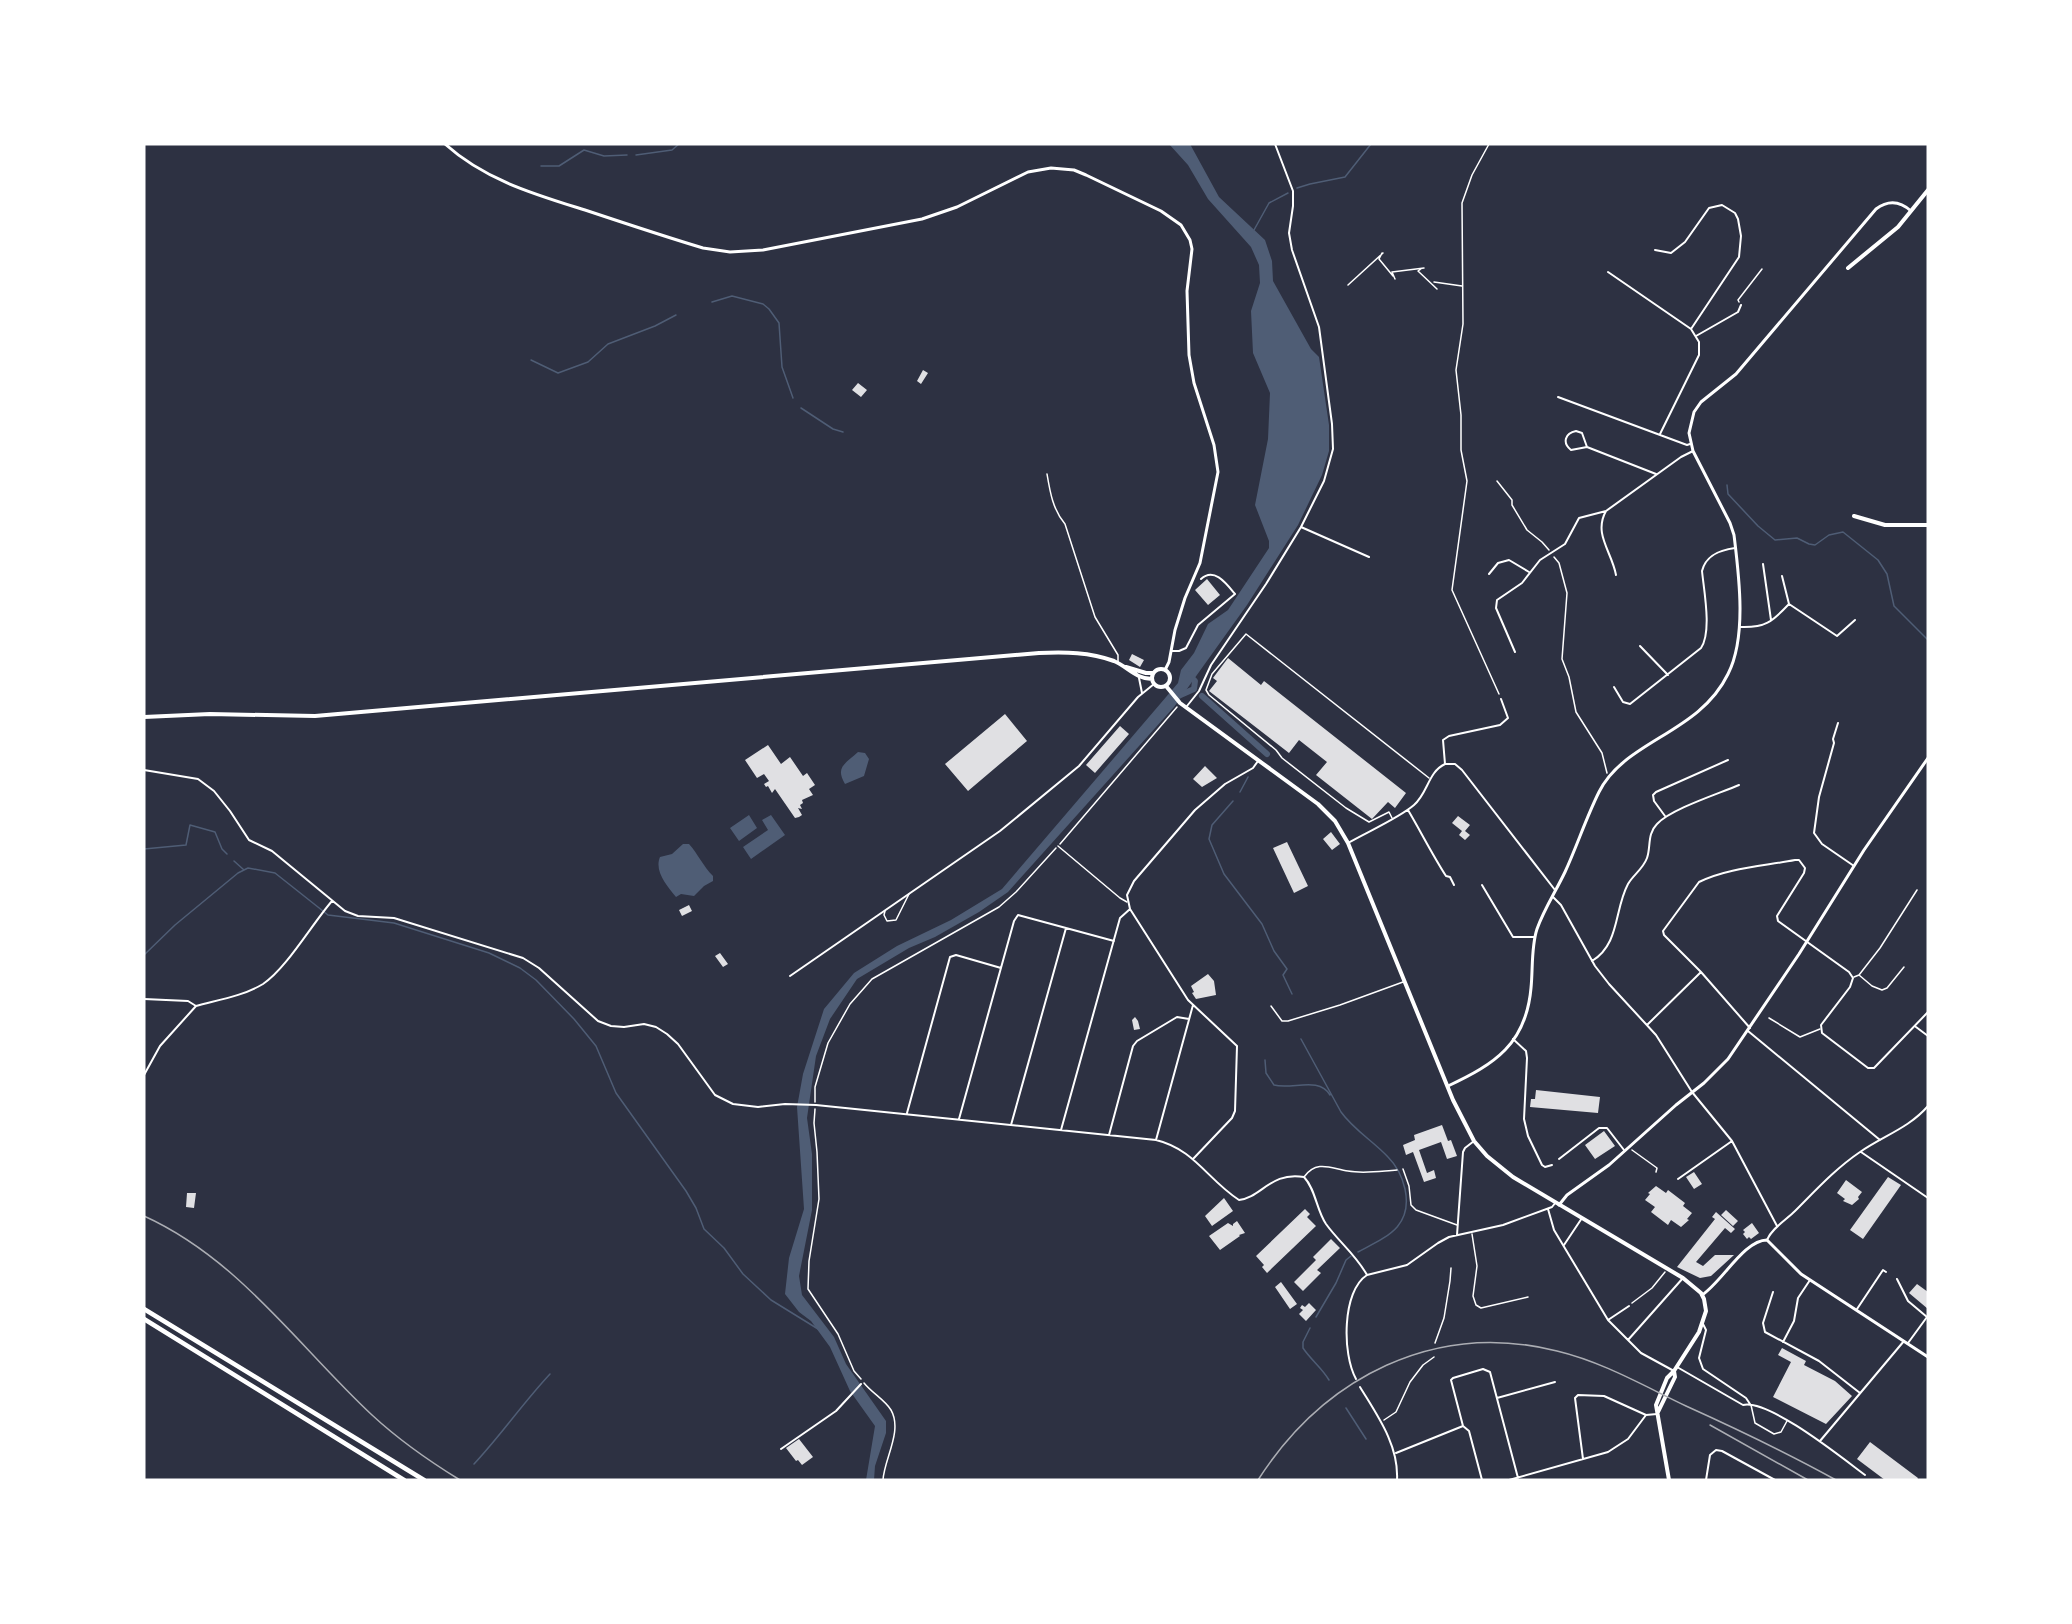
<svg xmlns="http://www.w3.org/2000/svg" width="2072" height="1624" font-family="'Alegreya Sans',sans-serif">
<rect width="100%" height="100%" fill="#2d3142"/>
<!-- water -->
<path fill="#4f5d75" d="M1169,144H1190L1219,197L1265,240L1272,261L1273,281L1311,349L1319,357L1329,425V451L1322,475L1298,525L1247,605L1174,707L1008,892L979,912L935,937L909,948L857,979L830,1019L816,1056L807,1118L812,1154V1210L799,1276L802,1295L834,1337L846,1364L886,1421V1433L875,1466L874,1480H866L875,1426L850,1391L830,1347L811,1321L799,1312L785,1294L789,1258L804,1209L797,1107L803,1074L824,1009L854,973L897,946L951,920L1002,889L1178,683L1181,670L1194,653L1208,624L1228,610L1269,548V541L1255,505L1268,439L1270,393L1253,353L1251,311L1260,283L1259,265L1251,247L1208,199L1188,165Z
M858,752L865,753L869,759L864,776L845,784C835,767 845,764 858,752Z
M749,815L757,828L739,841L730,828Z
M771,815L785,835L751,859L743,847L768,830L762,820Z
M683,844H689C698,854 703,866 713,876V881L704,886L694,896L681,894L676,897C667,886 654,871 660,857L672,854Z"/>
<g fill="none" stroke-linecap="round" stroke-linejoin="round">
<!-- stream -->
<path stroke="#4f5d75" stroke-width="1.5" d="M636,155L672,150L679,144
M541,166H559L584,150L604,156L627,155
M1297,188L1310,184L1345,177L1371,144
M1254,230L1269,203L1288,193
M712,302L732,296L763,304L769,309L779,323L782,367L793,398
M531,360L558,373L588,362L608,344L655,326L676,315
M801,408L833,429L843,432
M1727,485L1728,494L1758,526L1775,540L1797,538L1809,544L1815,545L1829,535L1843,532L1878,560L1887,574L1894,606L1928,640
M1240,792L1248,777
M1233,801L1212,825L1209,839L1224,874L1262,924L1274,951L1287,969L1283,975L1292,994
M144,849L186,845L190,825L215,832L222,849L227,854
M234,861L244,870
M144,955L175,925L238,873L248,868L275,873L328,915L394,923L489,953L520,968L536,980L574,1019L596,1046L616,1093L686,1191L696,1208L704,1229L724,1248L743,1274L771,1300L818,1329
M1301,1039L1341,1112C1354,1130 1373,1141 1388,1157C1397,1166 1402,1176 1405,1189C1413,1227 1386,1237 1358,1252
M1265,1060L1266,1073L1274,1085C1292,1090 1319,1076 1330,1095
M1316,1317L1336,1283L1346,1260L1351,1256
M1310,1328L1303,1342V1348C1311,1360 1322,1368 1329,1380
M1346,1408L1366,1439
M474,1464C501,1435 523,1403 550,1374"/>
<!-- canal -->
<path stroke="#4f5d75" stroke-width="6" d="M1202,696L1267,754
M1176,697L1194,689L1195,681L1189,675"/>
</g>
<!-- building -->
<path fill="#e0e0e3" d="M923,370L928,373L921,384L917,381Z
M858,383L867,390L861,397L852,390Z
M1207,579L1220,595L1208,605L1195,590Z
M1132,654L1144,660L1140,667L1129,660Z
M1228,658L1261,685L1264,681L1406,793L1395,808L1388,802L1372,819L1316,775L1327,762L1299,740L1289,753L1209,691L1217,681L1213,678Z
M1005,714L1027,741L968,791L945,764Z
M1120,726L1129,734L1095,773L1086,765Z
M768,745L781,764L790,757L803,776L807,773L815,785L809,789L813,795L802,800L803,803L800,805L802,809L798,808L802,815L799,817L795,818L775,789L772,793L768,786L766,787L764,784L769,781L764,774L757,778L745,760Z
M1205,766L1217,778L1202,787L1193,779Z
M1458,816L1470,825L1465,831L1470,835L1465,840L1459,835L1462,831L1452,823Z
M1331,832L1340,844L1332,850L1323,839Z
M1287,842L1308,886L1294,893L1273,848Z
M689,905L692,911L682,916L679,910Z
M720,953L728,964L723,967L715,956Z
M1208,974L1214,981L1216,995L1196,999L1192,993L1194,992L1191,986Z
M1135,1017L1138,1021L1140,1029L1134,1030L1132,1020Z
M1536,1090L1600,1097L1598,1113L1530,1107L1531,1099H1535Z
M1442,1125L1448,1141L1451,1140L1457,1156L1447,1159L1441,1142L1419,1150L1427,1173L1434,1170L1436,1178L1424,1182L1413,1152L1406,1155L1403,1145L1415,1140L1414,1135Z
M1604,1131L1615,1146L1595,1159L1585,1145Z
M1694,1172L1702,1184L1694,1189L1686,1177Z
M1888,1177L1901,1185L1863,1239L1850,1230Z
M1846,1180L1862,1192L1858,1197L1859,1199L1852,1205L1843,1201L1845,1199L1837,1193Z
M1656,1186L1666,1193L1668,1190L1685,1203L1683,1206L1692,1213L1687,1219L1689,1220L1681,1227L1671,1220L1668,1225L1651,1212L1655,1207L1645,1200L1650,1194L1648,1193Z
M187,1193H196L194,1208L186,1207Z
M1224,1198L1233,1211L1212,1226L1205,1216Z
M1305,1209L1310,1214L1307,1217L1316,1226L1267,1273L1262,1267L1264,1265L1256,1256Z
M1726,1210L1738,1221L1733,1226L1721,1215Z
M1716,1212L1735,1229L1731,1233L1725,1228L1696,1262L1703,1266L1715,1255H1734L1711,1276L1700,1278L1677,1267L1715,1219L1712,1217Z
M1237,1221L1245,1233L1239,1235L1240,1236L1220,1250L1209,1236L1228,1223L1233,1226V1224Z
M1752,1223L1759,1233L1751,1239L1749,1237L1747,1239L1743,1234L1745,1232L1743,1230Z
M1331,1239L1340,1248L1317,1270L1321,1273L1303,1291L1294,1282L1316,1260L1313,1257Z
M1281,1282L1297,1304L1290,1309L1275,1287Z
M1917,1284L1928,1292V1309L1909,1293Z
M1309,1303L1316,1310L1306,1321L1299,1314L1303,1310L1300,1308L1302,1305L1305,1307Z
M1782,1348L1806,1361L1804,1365L1835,1381L1852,1396L1826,1424L1773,1397L1791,1362L1778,1355Z
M799,1439L813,1457L802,1465L798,1460L796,1461L786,1448Z
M1870,1442L1918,1478L1917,1480H1885L1857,1459Z"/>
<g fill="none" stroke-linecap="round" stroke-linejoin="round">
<!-- path -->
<path stroke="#fff" stroke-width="1.5" d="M1489,144L1472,175L1462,203L1463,324L1456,370L1461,415V450L1467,481L1452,590L1499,694
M1382,253L1379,259L1393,276
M1421,269L1418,271L1437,289
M1395,279L1392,272L1424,268
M1434,282L1462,286
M1348,285L1383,253
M1739,302L1738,300L1762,269
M1497,481L1512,500V505L1527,530L1542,542L1549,550
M1554,557L1559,563L1567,593L1562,659L1569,677L1576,712L1602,753L1607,773
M1060,844L1177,707
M815,1102V1087L828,1043L850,1004L872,979L999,907L1016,892L1056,848
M815,1109L814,1123L817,1152L819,1199L809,1261L808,1289L838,1334L854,1371L861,1379
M1632,1150L1657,1168L1656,1172
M1632,1303L1652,1288L1665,1272
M1435,1343L1444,1318L1450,1281L1451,1268
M864,1383C872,1393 885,1400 891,1410C903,1431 884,1459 883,1480
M1384,1420L1396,1412L1410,1382L1423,1365L1434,1357"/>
<!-- service -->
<path stroke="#fff" stroke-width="1.5" d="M1047,474C1050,492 1053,510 1065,524L1095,617L1118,655V663
M1392,818L1389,812L1369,822L1346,808L1282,758L1276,750L1209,695L1206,690L1212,674L1246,634L1429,778
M1058,846L1120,898L1127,902
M885,911L884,915L887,921L896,920L909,894
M1859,975L1880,948L1917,890
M1854,977L1859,975L1872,986L1882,990L1887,988L1904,967
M1271,1006L1282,1021H1288L1340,1005L1403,982
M1769,1018L1800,1037L1820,1029
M1403,1169L1409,1186L1411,1205L1416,1210L1457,1225
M1304,1177C1317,1159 1332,1169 1348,1171C1364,1174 1381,1171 1397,1170
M1472,1234L1477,1266L1473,1296L1476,1305L1481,1308L1528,1297
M1751,1405L1755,1423L1774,1434L1781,1432L1787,1421"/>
<!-- minor -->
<path stroke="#fff" stroke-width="2" d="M1655,250L1671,253L1685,242L1709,208L1722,205L1735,213L1738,219L1741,236L1739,257L1691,329L1699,342V355L1660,434
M1608,272L1691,329
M1696,336L1738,312L1741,305
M1558,397L1687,445L1690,444
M1587,447L1571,450C1562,443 1565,433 1576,431L1582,433L1587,447L1656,474
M1606,511C1593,534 1612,552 1616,575
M1301,527L1369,557
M1763,564L1771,620
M1489,574L1498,563L1509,560L1529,572
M1782,576L1789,604
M1740,627C1765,628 1772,622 1789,604L1837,636L1855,620
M1640,646L1668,675
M1171,651H1179L1186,648L1198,625L1235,594C1226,583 1214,567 1201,579
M1515,652L1496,608L1497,600L1522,583L1540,560L1565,544L1579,518L1606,511L1681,457L1693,451
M1139,678L1142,693
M1614,687L1623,702L1630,704L1701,648C1712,632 1704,591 1702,571C1706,555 1720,550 1735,548
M1187,706L1199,691L1211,665L1266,584L1301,527L1324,481L1333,449L1332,424L1319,327L1292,250L1289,233L1293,206V191L1275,144
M1838,723L1833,739L1834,743L1819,797L1814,833L1822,844L1854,866
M1445,764H1455L1462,770L1555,890
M1445,764L1443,740L1449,736L1500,725L1508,718L1501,699
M144,770L198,779L214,791L230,811L249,840L272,851L345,911L358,916L394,918L523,958L539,968L598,1021L611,1026L624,1027L644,1024L656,1027L667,1034L678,1044L715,1095L733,1104L758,1107L785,1104L816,1105L1156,1140C1194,1149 1208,1180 1239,1200C1261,1198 1271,1171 1304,1177C1316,1190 1316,1209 1326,1224C1339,1242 1356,1255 1367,1275
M1408,810C1421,832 1432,854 1446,876L1450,877L1454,885
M1665,816L1654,801L1653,795L1656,792L1728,760
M1348,843C1367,832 1399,818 1414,805C1428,793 1428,772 1445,764
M1482,885L1513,937H1535
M1553,897L1561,905L1595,966L1609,984L1656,1035L1692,1092L1732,1141L1777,1226
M1592,961C1620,944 1614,910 1628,884C1633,875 1643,869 1647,858C1651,847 1647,834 1657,824C1671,809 1718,794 1739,785
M790,976L1000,831L1079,766L1138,697L1154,684
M144,999L188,1001L196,1006C218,1000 243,996 263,984C286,969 312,924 332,901
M1647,1025L1701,972
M1916,1027L1928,1036
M1750,1028L1701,972L1664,935L1663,931L1699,882C1727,868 1764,866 1795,860H1799L1805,868L1804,873L1777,916L1778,921L1849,972L1853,978L1850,987L1821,1025L1822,1033L1868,1068H1874L1928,1012
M1748,1031L1880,1140
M1513,1039L1526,1051L1527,1058L1524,1119L1528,1136L1542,1165L1545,1167L1552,1165
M144,1075L160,1046L196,1006
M907,1113L950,957L956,955L1001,968
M959,1119L1014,921L1018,915L1114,941
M1011,1125L1066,928
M1061,1130L1120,918L1130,909
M1109,1135L1133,1046L1137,1041L1177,1017L1189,1019
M1156,1140L1193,1005
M1861,1152L1928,1198
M1193,1159L1232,1118L1235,1111L1237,1046L1188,1000L1130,909L1127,895L1134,881L1195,810L1225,784L1253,768L1258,761
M1559,1159L1599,1128H1607L1624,1150
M1678,1179L1732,1141
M1548,1209L1554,1230L1608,1320L1641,1353L1674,1371
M1457,1235L1463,1152L1465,1148L1474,1141
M1767,1240C1772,1228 1786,1220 1795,1211C1816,1190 1835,1169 1860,1152C1883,1136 1909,1128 1928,1106
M1564,1245L1582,1218
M1897,1279L1908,1301L1927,1317
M1773,1292L1763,1323L1765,1332L1819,1361L1860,1393
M1857,1309L1883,1270L1886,1272
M1608,1320L1629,1306
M1703,1324L1706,1330L1699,1358L1703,1369L1746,1398L1750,1404
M1628,1340L1683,1278
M1783,1342L1794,1321L1798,1298L1810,1280
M1908,1343L1927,1317
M1677,1367L1743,1405C1769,1399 1842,1458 1865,1475
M1356,1379C1342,1354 1342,1291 1367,1275L1407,1265L1438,1243L1449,1237L1503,1225L1552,1207L1556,1202
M1360,1387C1377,1415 1399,1445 1397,1480
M1497,1398L1555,1382
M1820,1441L1904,1341
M781,1449L836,1411L861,1384
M1396,1453L1463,1426
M1583,1459L1575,1398L1578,1395L1604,1396L1646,1415
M1482,1480L1469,1431L1463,1426L1451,1380L1453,1378L1483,1369L1490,1372L1518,1478
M1509,1480L1608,1452L1628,1439L1646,1415L1657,1414
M1706,1480L1710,1455L1716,1450L1722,1451L1775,1480"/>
<!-- tertiary -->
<path stroke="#fff" stroke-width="3" d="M445,144C485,180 534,194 585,210C624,223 663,236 703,248L730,252L763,250L922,219L957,207L1028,172L1051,168L1074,170L1086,175L1161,211L1181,225L1190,240L1192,249L1187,291L1189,355L1194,383L1214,445L1218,472L1200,563L1185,598L1175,630L1169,662L1165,670
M1448,1086C1495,1064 1526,1044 1531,988C1533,969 1531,947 1537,929C1544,909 1556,891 1565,872C1577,846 1586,818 1599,792C1625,740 1699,734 1728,674C1747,637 1739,576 1734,535L1730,523L1693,451L1689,433L1694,412L1701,402L1736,374L1876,209C1888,200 1900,201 1911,211
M1559,1205L1567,1195L1609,1165L1676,1105L1704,1083L1728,1059L1799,954L1864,850L1928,758
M1702,1295C1722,1282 1744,1240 1767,1240L1801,1274L1928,1357"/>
<!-- secondary -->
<path stroke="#fff" stroke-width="4" d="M1848,268L1898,227L1928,190
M1854,516L1885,525H1928"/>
<!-- primary -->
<path stroke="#fff" stroke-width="4" d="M1126,667L1146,673H1153
M1152 678a9 9 0 1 1 18 0a9 9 0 1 1-18 0Z
M1166,686L1180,703L1318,804L1335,821L1348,843L1453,1100L1474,1141L1487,1156L1513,1177L1683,1278L1701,1293L1704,1299L1706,1311L1699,1332L1674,1371L1667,1378L1656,1405L1669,1480
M144,717L210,714L315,716L1039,653C1066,652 1089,652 1114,661C1128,667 1136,679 1152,679
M1658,1412L1675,1377L1674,1371"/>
<!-- motorway -->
<path stroke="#fff" stroke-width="4.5" d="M144,1309L424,1480
M144,1319L404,1480"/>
<!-- rail -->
<path stroke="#abadb3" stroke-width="1.5" d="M144,1216C239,1259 298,1346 372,1415C399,1440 429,1461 460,1480
M1710,1425L1808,1480
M1258,1480C1324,1377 1435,1320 1557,1351C1603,1362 1644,1386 1686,1406C1737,1429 1787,1453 1836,1480"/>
</g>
<!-- border -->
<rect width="2072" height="1624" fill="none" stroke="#ffffff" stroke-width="291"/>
</svg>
